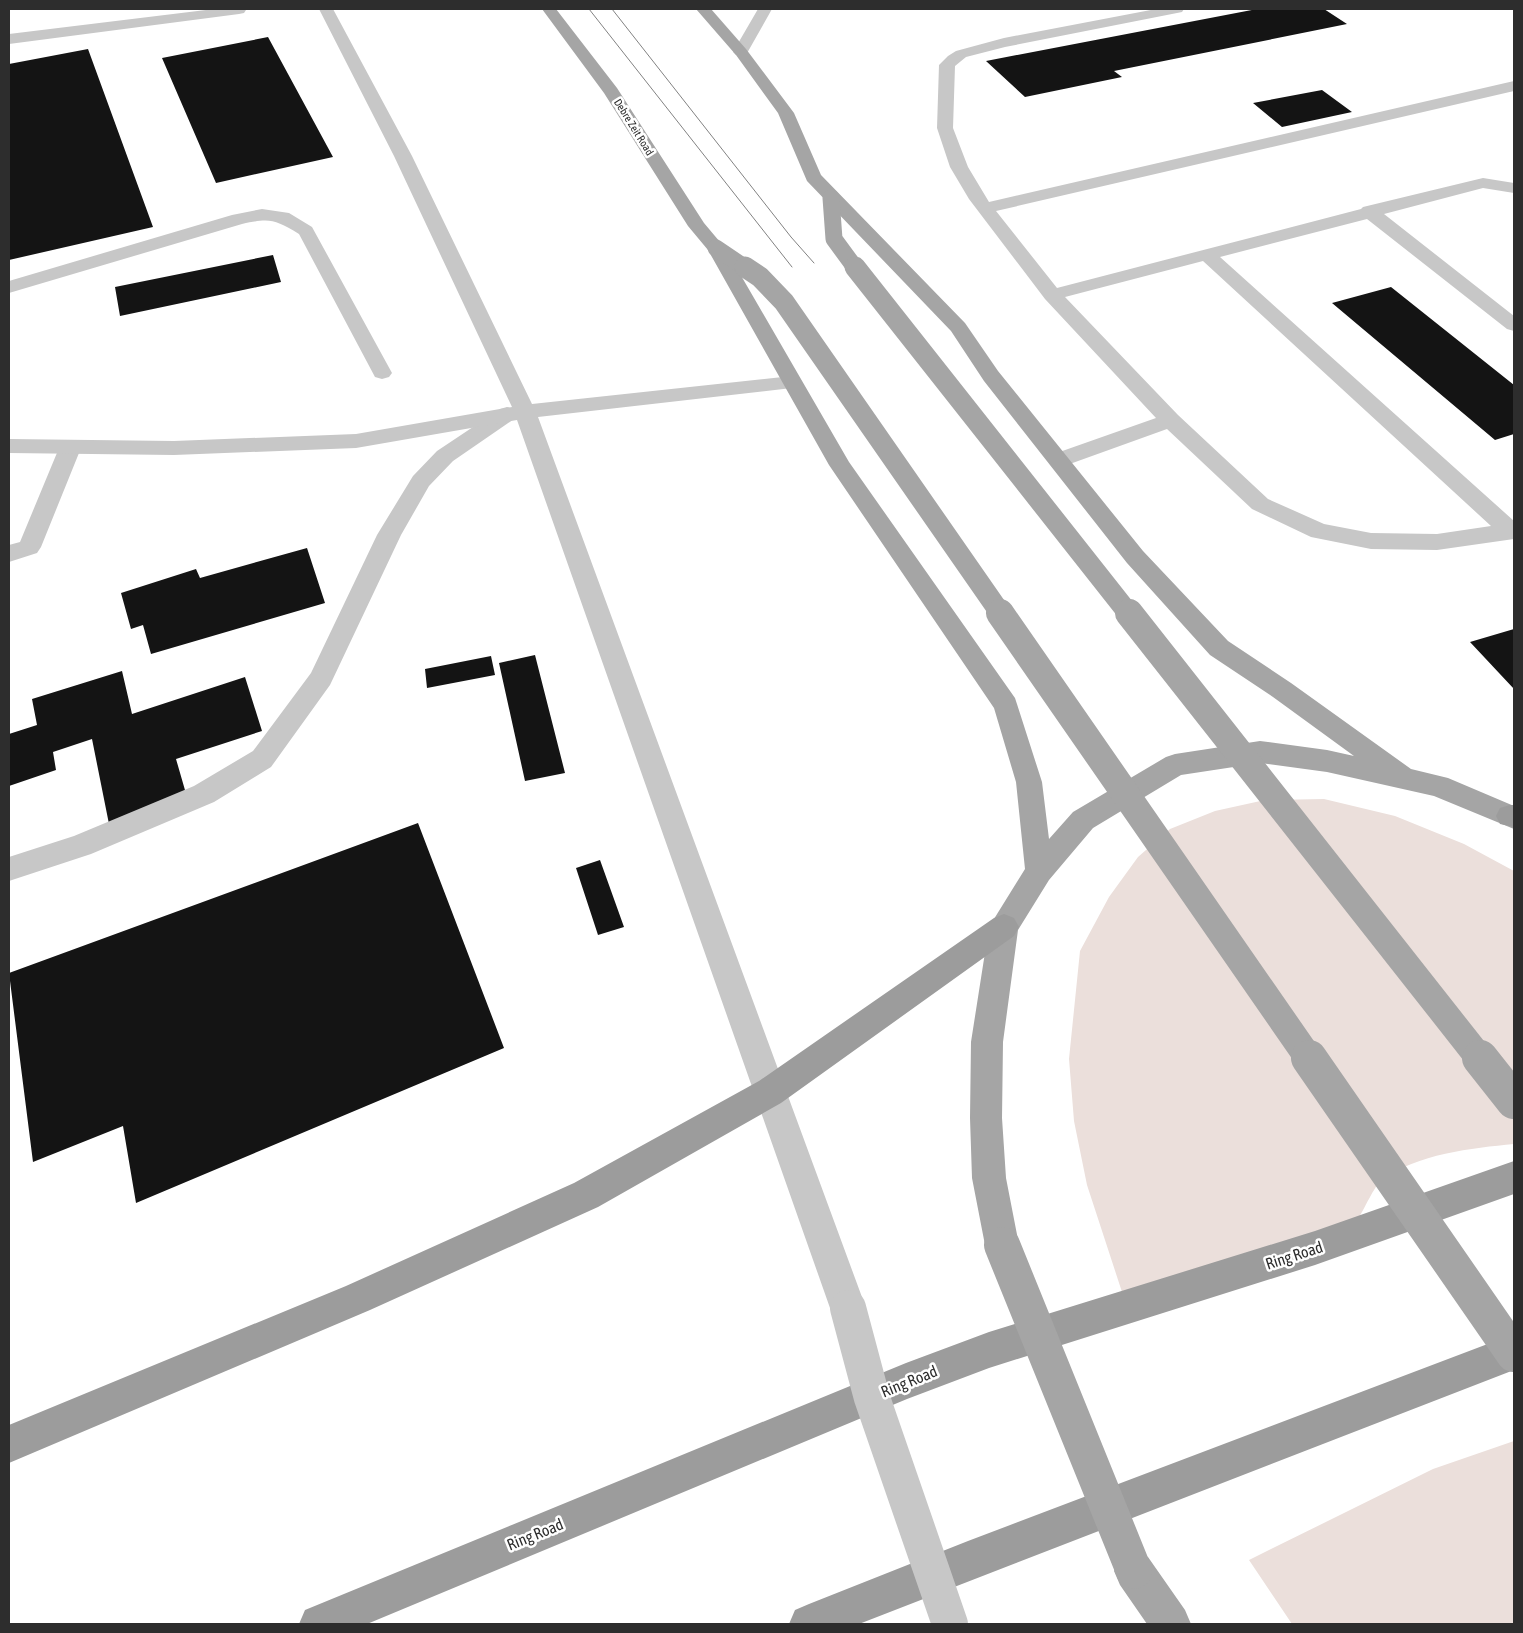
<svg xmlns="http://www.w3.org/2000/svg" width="1523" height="1633" font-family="'Asap Condensed',sans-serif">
<rect width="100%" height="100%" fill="#fff"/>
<!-- green -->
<path fill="#ebdfdb" d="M1324,799L1395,816L1464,844L1514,871V1144C1472,1148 1417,1154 1382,1180C1374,1186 1364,1210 1358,1219L1122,1292L1087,1185L1074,1121L1069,1059L1080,951L1109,897L1138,857L1170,829L1215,811L1265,800Z
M1514,1441V1624H1292L1249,1560L1433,1469Z"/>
<!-- building -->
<path fill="#141414" d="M1257,9H1324L1347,24L1114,71L1122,77L1025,97L986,61Z
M268,37L333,157L216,183L162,58Z
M88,49L153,227L9,260V64Z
M1322,90L1352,112L1282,127L1253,103Z
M273,255L281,282L120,316L115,287Z
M1391,287L1514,385V434L1495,440L1332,303Z
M307,548L325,603L151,654L143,625L131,629L121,593L196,569L200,578Z
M1514,629V689L1470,642Z
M535,655L565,773L525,781L499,663Z
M491,656L495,675L427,688L425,669Z
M122,671L132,714L245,677L262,731L176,759L187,797L109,824L92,739L53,752L56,770L9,786V734L37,725L32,699Z
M418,823L504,1048L136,1203L123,1126L33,1162L9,973Z
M600,860L624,927L598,935L576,868Z"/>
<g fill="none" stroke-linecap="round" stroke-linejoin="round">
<!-- service -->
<path fill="#c7c7c7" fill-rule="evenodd" d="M214,9L246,10L244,13L239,14L9,44V34Z
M758,9H772L746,55H736L733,52Z
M1156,9H1184L1182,12L1177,13L1005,47L966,57L955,66L953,128L968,167L989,202L1514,81V91L996,211L1057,288L1361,209L1363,207L1483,178L1514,183V193L1483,188L1384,214L1514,316V331L1507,329L1367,219L1220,257L1514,521V539L1437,550L1371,549L1311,537L1252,509L1167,429L1067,465L1059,467L1051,465L1048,460L1051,455L1156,418L1045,299L969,199L950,167L937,128L939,65L948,56L956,51L1004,38ZM1203,261L1491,526L1437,534L1371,533L1324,524L1268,499L1178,415L1065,297Z
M262,209L289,213L312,227L392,373L389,377L382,379L375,377L299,234C274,219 270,218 242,224L9,293V281L232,215Z
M507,407L514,409L518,414L514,419L453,461L429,486L401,535L330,685L271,767L214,802L91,854L9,881V857L74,836L194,786L253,751L311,673L377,535L413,476L437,451L500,409Z
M70,441L78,443L81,448L41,547L37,553L9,562V545L20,542L59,448L62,443Z"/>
<!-- minor -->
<path fill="#c7c7c7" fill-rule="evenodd" d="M319,9H333L412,156L532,404L792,376L799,377L802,382L799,387L792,388L538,417L866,1308L860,1320L848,1326L836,1320L830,1308L517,420L356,448L174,455L9,453V439L174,441L356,434L512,407L394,156Z"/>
<!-- primary -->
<path fill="#a5a5a5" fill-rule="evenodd" d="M542,9H556L617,88L704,223L725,248L849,462L1015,698L1042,782L1049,839L1073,812L1166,757L1175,754L1260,741L1327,750L1354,756L1273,697L1210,655L1127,563L984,381L951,331L807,181L778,113L736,55L696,9H711L746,49L794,113L821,175L965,323L998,371L1143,551L1228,641L1291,683L1411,769L1448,778L1514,806V829L1434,796L1327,772L1260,763L1181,775L1093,828L1049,880L1018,930L1003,1042L1002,1118L1006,1178L1019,1245L1014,1257L1002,1262L990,1257L985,1245L972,1178L970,1118L971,1042L989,927L1025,869L1016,782L994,708L829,465L708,250L688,226L604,93Z
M1134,1551L1148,1557L1185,1610L1191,1624H1147L1120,1585L1114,1571L1120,1557Z"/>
<!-- trunk -->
<path fill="#9c9c9c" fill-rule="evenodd" d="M1510,805H1514V827L1500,824L1496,816L1500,808Z
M1004,914L1014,918L1019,927L1014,936L781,1103L598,1207L370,1310L9,1463V1425L346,1286L574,1183L759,1081L994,918Z
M1514,1161V1194L1315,1265L989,1368L907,1399L367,1624H299L305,1610L906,1363L989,1332L1315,1231Z
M1514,1334V1370L859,1624H789L795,1610L809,1604L968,1541Z"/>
<!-- tram -->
<path stroke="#828282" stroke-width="1" d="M589,9L792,267
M612,9L791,237L814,263"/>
<!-- minor-bridge -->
<path stroke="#c7c7c7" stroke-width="36" d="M848,1308L872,1398L950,1624"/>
<!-- primary-bridge-far3 -->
<path stroke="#a5a5a5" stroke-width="17" d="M831,198L834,239L856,269
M716,248L747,269"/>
<!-- primary-bridge-far2 -->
<path stroke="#a5a5a5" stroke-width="21" d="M745,267L760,277L784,302L1001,614
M855,267L1129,614"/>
<!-- primary-bridge-far1 -->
<path stroke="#a5a5a5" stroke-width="28" d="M1000,613L1310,1060
M1129,613L1481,1060"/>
<!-- primary-bridge -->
<path stroke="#a5a5a5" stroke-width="36" d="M1309,1058L1514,1354
M1480,1058L1514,1101
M1002,1245L1134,1571"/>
</g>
<g text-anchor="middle" stroke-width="5" stroke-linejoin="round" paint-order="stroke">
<!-- far-street labels -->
<g font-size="11" fill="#2d2d2d" stroke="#fff">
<text transform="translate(634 127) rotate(58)" y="4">Debre Zeit Road</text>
</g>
<!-- near-street labels -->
<g font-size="16" fill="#2d2d2d" stroke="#fff">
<text transform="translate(1294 1255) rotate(-18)" y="6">Ring Road</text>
<text transform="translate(909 1381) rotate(-22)" y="6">Ring Road</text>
<text transform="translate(535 1534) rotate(-22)" y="6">Ring Road</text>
</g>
</g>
<!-- border -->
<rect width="1523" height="1633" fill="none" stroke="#2d2d2d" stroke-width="20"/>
</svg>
